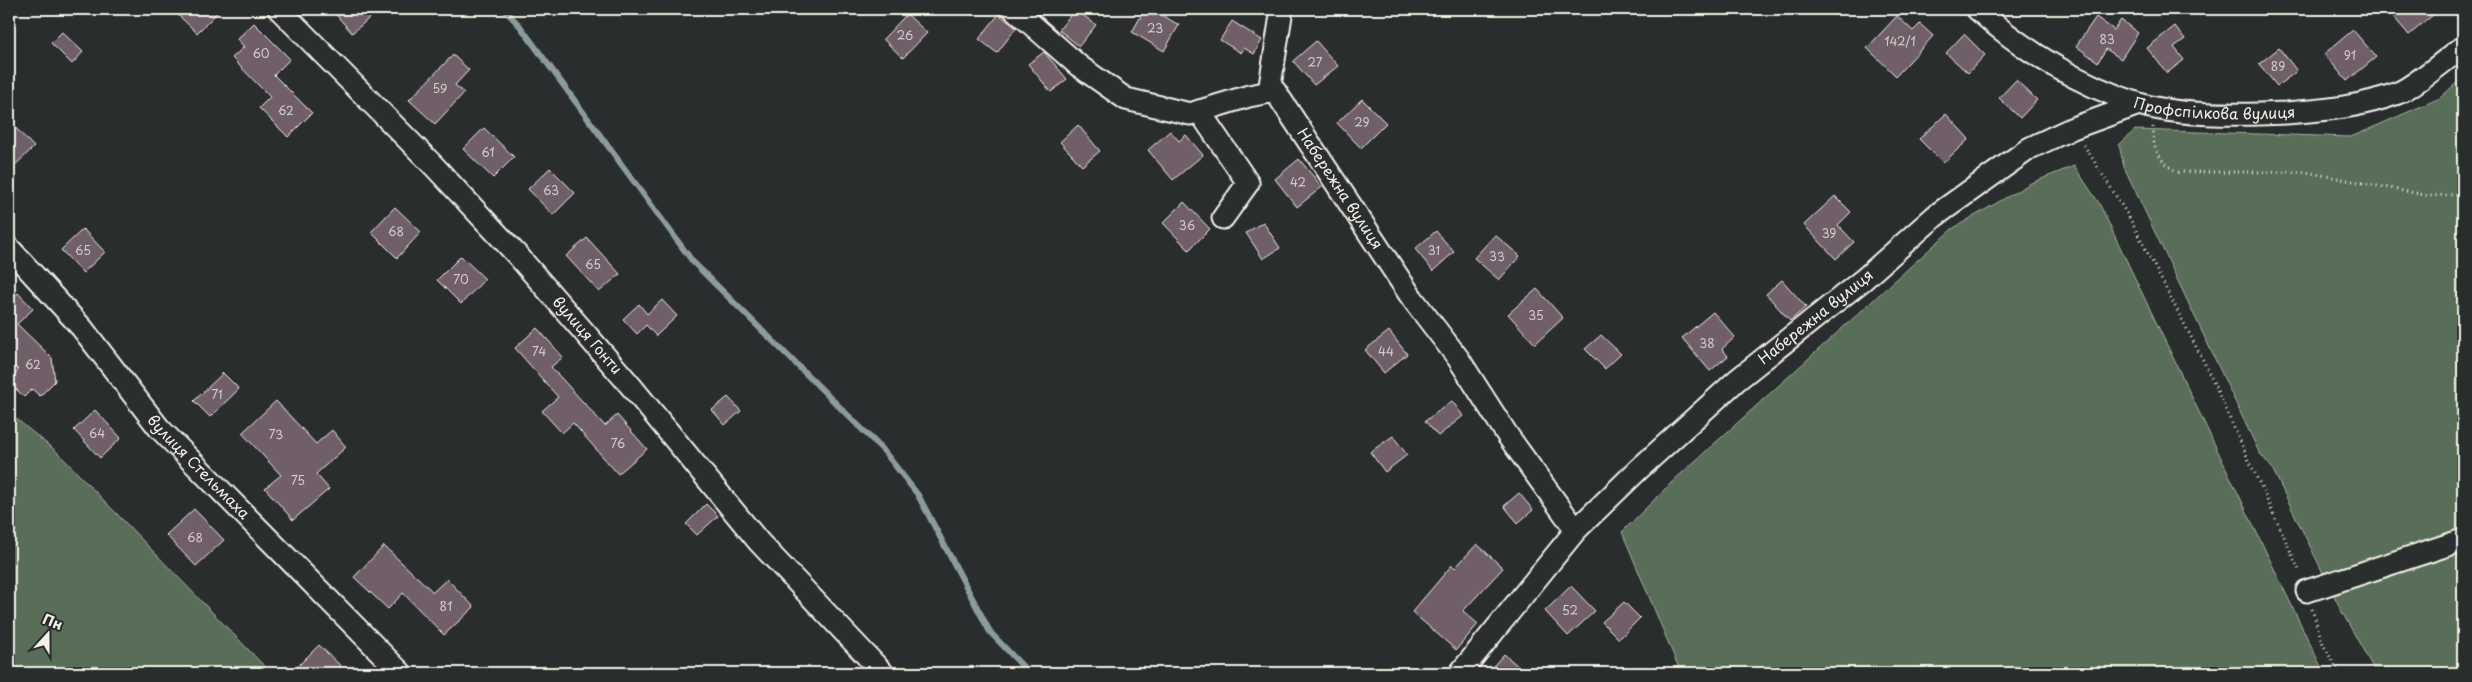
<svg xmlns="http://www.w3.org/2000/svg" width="2472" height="682" font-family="'Playpen Sans',sans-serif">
<rect width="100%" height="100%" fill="#2a2d2e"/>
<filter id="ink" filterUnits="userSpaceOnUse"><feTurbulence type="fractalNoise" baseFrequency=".02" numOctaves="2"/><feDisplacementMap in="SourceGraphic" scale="10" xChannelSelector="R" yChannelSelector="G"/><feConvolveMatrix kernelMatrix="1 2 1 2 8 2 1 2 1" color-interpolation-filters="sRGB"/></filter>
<g filter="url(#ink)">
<!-- green -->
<path fill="#586e59" stroke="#a6b0a0" d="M2463,77V673H2376L2342,612L2272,468L2259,452L2124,167L2119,145L2135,130L2351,137L2440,98Z
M2074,166L2099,203L2324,673H1681L1622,532L1672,482L1952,229L2031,183Z
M9,413L57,452L271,673H9Z"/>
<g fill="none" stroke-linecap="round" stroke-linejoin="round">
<!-- stream -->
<path stroke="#8c9c9c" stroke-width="6" d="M504,9L520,26L693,262L883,450L918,495L990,632L1029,673"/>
</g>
<!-- building -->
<path fill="#705f69" stroke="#f4f1e8" d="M172,9H221L197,33Z
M331,9H380L352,33Z
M1075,9L1096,25L1079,46L1059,30Z
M1145,9H1151L1179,25L1164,51L1132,32Z
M2387,9H2440L2409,35Z
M907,14L927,33L903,58L883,39Z
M999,14L1016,28L997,53L979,39Z
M1897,16L1913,31L1920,24L1933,36L1896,76L1867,48Z
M2096,17L2114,30L2121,20L2138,33L2121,59L2106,49L2098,62L2076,46Z
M1232,21L1262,40L1254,54L1244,48L1241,53L1220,40Z
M254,23L290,59L274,75L312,113L288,137L259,108L270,97L232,58L244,47L237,39Z
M2175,26L2185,39L2174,47L2184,60L2167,73L2147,48Z
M2353,30L2376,57L2347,81L2324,54Z
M62,32L83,52L72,64L51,43Z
M1964,34L1985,55L1968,73L1946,53Z
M1316,41L1338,66L1314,85L1293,61Z
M2279,48L2297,71L2277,86L2259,64Z
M1044,52L1067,79L1051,92L1028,64Z
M453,55L469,70L455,85L464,93L435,124L409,100Z
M2016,80L2037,100L2020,118L1999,98Z
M1362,99L1386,123L1361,148L1337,123Z
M1946,114L1969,139L1943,163L1919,139Z
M9,121L34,147L9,171Z
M1078,125L1100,151L1082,166L1060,142Z
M484,128L514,157L493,178L463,149Z
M1170,131L1179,141L1186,135L1203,155L1173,180L1148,150Z
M1299,159L1322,187L1297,207L1275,179Z
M550,168L575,193L553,215L528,189Z
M1835,196L1851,212L1838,225L1854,242L1836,259L1804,225Z
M1184,202L1210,229L1189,250L1163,223Z
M395,207L421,232L397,258L371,232Z
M1263,222L1280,248L1263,259L1246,233Z
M83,229L105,252L83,273L61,250Z
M1436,231L1454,252L1433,271L1415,249Z
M1495,235L1520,256L1499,280L1474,258Z
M587,238L620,274L599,292L566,256Z
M461,256L485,279L461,304L437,280Z
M1782,280L1806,307L1790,321L1766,294Z
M1537,289L1563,318L1535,344L1508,314Z
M18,293L33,309L17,324L52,358L55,381L40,396L32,389L24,397L9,382L18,370L9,361V302Z
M662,300L677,316L656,336L646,325L637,334L623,319L639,304L647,314Z
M1713,312L1735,337L1722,349L1728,356L1710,371L1682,338Z
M537,328L563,357L551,367L605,426L617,415L647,449L618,474L573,423L562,433L542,411L558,397L515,348Z
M1389,331L1407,354L1384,373L1365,350Z
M1601,335L1621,354L1605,369L1585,349Z
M223,373L239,389L210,417L194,401Z
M728,397L741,411L725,425L712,410Z
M276,401L316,444L332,430L346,447L316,474L329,489L293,520L265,488L281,475L242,433Z
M1452,401L1463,416L1438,436L1425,421Z
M95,410L121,438L100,458L74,430Z
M1393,436L1407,455L1385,472L1370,452Z
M1519,493L1533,510L1518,523L1504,506Z
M706,504L718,516L697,535L686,524Z
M194,509L224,540L196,566L166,535Z
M1477,544L1503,568L1463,611L1478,624L1456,650L1412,612L1452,565L1455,568Z
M384,546L433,592L447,579L474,607L444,635L403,593L388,609L354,577Z
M1571,586L1595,611L1568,636L1545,611Z
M1624,602L1640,618L1619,639L1602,622Z
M319,645L348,673H291Z
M1504,654L1526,673H1487Z"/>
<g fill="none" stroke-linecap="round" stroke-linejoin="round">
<!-- minor casing -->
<g stroke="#f4f1e8" stroke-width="25">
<g id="minor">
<path id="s1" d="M279,9L434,166L519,257L630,385L759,542L883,673"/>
<path id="s2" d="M1014,9L1079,66L1126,99L1190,114L1249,96L1275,91L1412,298L1458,358L1508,436L1576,530"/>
<path id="s3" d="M1977,9C2023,51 2080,85 2139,104C2178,116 2246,115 2286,113C2326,110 2361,107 2398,93C2415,86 2446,59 2463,47"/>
<path d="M1269,92L1282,9"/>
<path d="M1199,111L1248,183L1223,218"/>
<path id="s4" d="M9,248L82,328L159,428L401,673"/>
<path d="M2307,591L2463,540"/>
<path id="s5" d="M1460,673L1576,530L1639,469L1737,380L1864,279L1935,216L2030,148L2073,128L2139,104"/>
</g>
</g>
<!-- path -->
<path stroke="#f4f1e8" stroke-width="3" stroke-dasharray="1 4" stroke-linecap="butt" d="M2153,127C2153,151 2158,159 2177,172H2306L2430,196L2463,194
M2084,145L2129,217L2204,362L2300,572
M2312,609L2323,644L2339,673"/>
<!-- minor -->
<use href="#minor" stroke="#2a2d2e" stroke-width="21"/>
</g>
</g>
<g text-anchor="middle" stroke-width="4" stroke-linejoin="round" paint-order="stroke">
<!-- number labels -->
<g font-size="12" fill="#d3ccc8">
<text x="1155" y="33">23</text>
<text x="905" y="40">26</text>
<text x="2107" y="44">83</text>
<text x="1900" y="46">142/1</text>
<text x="261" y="58">60</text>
<text x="2350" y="60">91</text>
<text x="1315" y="67">27</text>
<text x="2278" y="71">89</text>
<text x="440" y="93">59</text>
<text x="286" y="115">62</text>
<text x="1362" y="127">29</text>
<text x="488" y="157">61</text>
<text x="1298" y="187">42</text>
<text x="551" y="195">63</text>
<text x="1187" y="230">36</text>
<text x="396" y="236">68</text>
<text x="1829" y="238">39</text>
<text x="83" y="255">65</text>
<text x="1434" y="255">31</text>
<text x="1497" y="261">33</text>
<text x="593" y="269">65</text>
<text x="461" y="284">70</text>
<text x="1536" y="320">35</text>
<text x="1707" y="348">38</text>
<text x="539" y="356">74</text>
<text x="1386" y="356">44</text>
<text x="33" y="369">62</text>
<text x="217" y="399">71</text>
<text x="97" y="438">64</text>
<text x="276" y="439">73</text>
<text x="618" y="448">76</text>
<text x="298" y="485">75</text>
<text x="195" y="542">68</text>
<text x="446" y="611">81</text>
<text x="1570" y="615">52</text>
</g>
<!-- street labels -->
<g font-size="15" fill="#f4f1e8" stroke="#2a2d2e">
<text dy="5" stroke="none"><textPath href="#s3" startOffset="265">Профспілкова вулиця</textPath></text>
<text dy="5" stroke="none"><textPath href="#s2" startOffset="415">Набережна вулиця</textPath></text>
<text dy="5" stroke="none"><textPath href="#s5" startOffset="505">Набережна вулиця</textPath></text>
<text dy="5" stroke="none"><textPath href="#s1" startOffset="449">вулиця Гонти</textPath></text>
<text dy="5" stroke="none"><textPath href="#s4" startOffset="290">вулиця Стельмаха</textPath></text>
</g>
</g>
<!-- margin -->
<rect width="2472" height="682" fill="none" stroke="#2a2d2e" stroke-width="30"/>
<rect x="15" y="15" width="2442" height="652" fill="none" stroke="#f4f1e8" stroke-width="2" filter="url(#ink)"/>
<!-- north arrow -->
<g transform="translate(48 634) rotate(21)" stroke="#2a2d2e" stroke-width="4" paint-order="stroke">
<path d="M0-4L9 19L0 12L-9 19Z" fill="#f4f1e8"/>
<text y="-8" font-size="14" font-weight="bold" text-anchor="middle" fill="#f4f1e8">Пн</text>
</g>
</svg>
